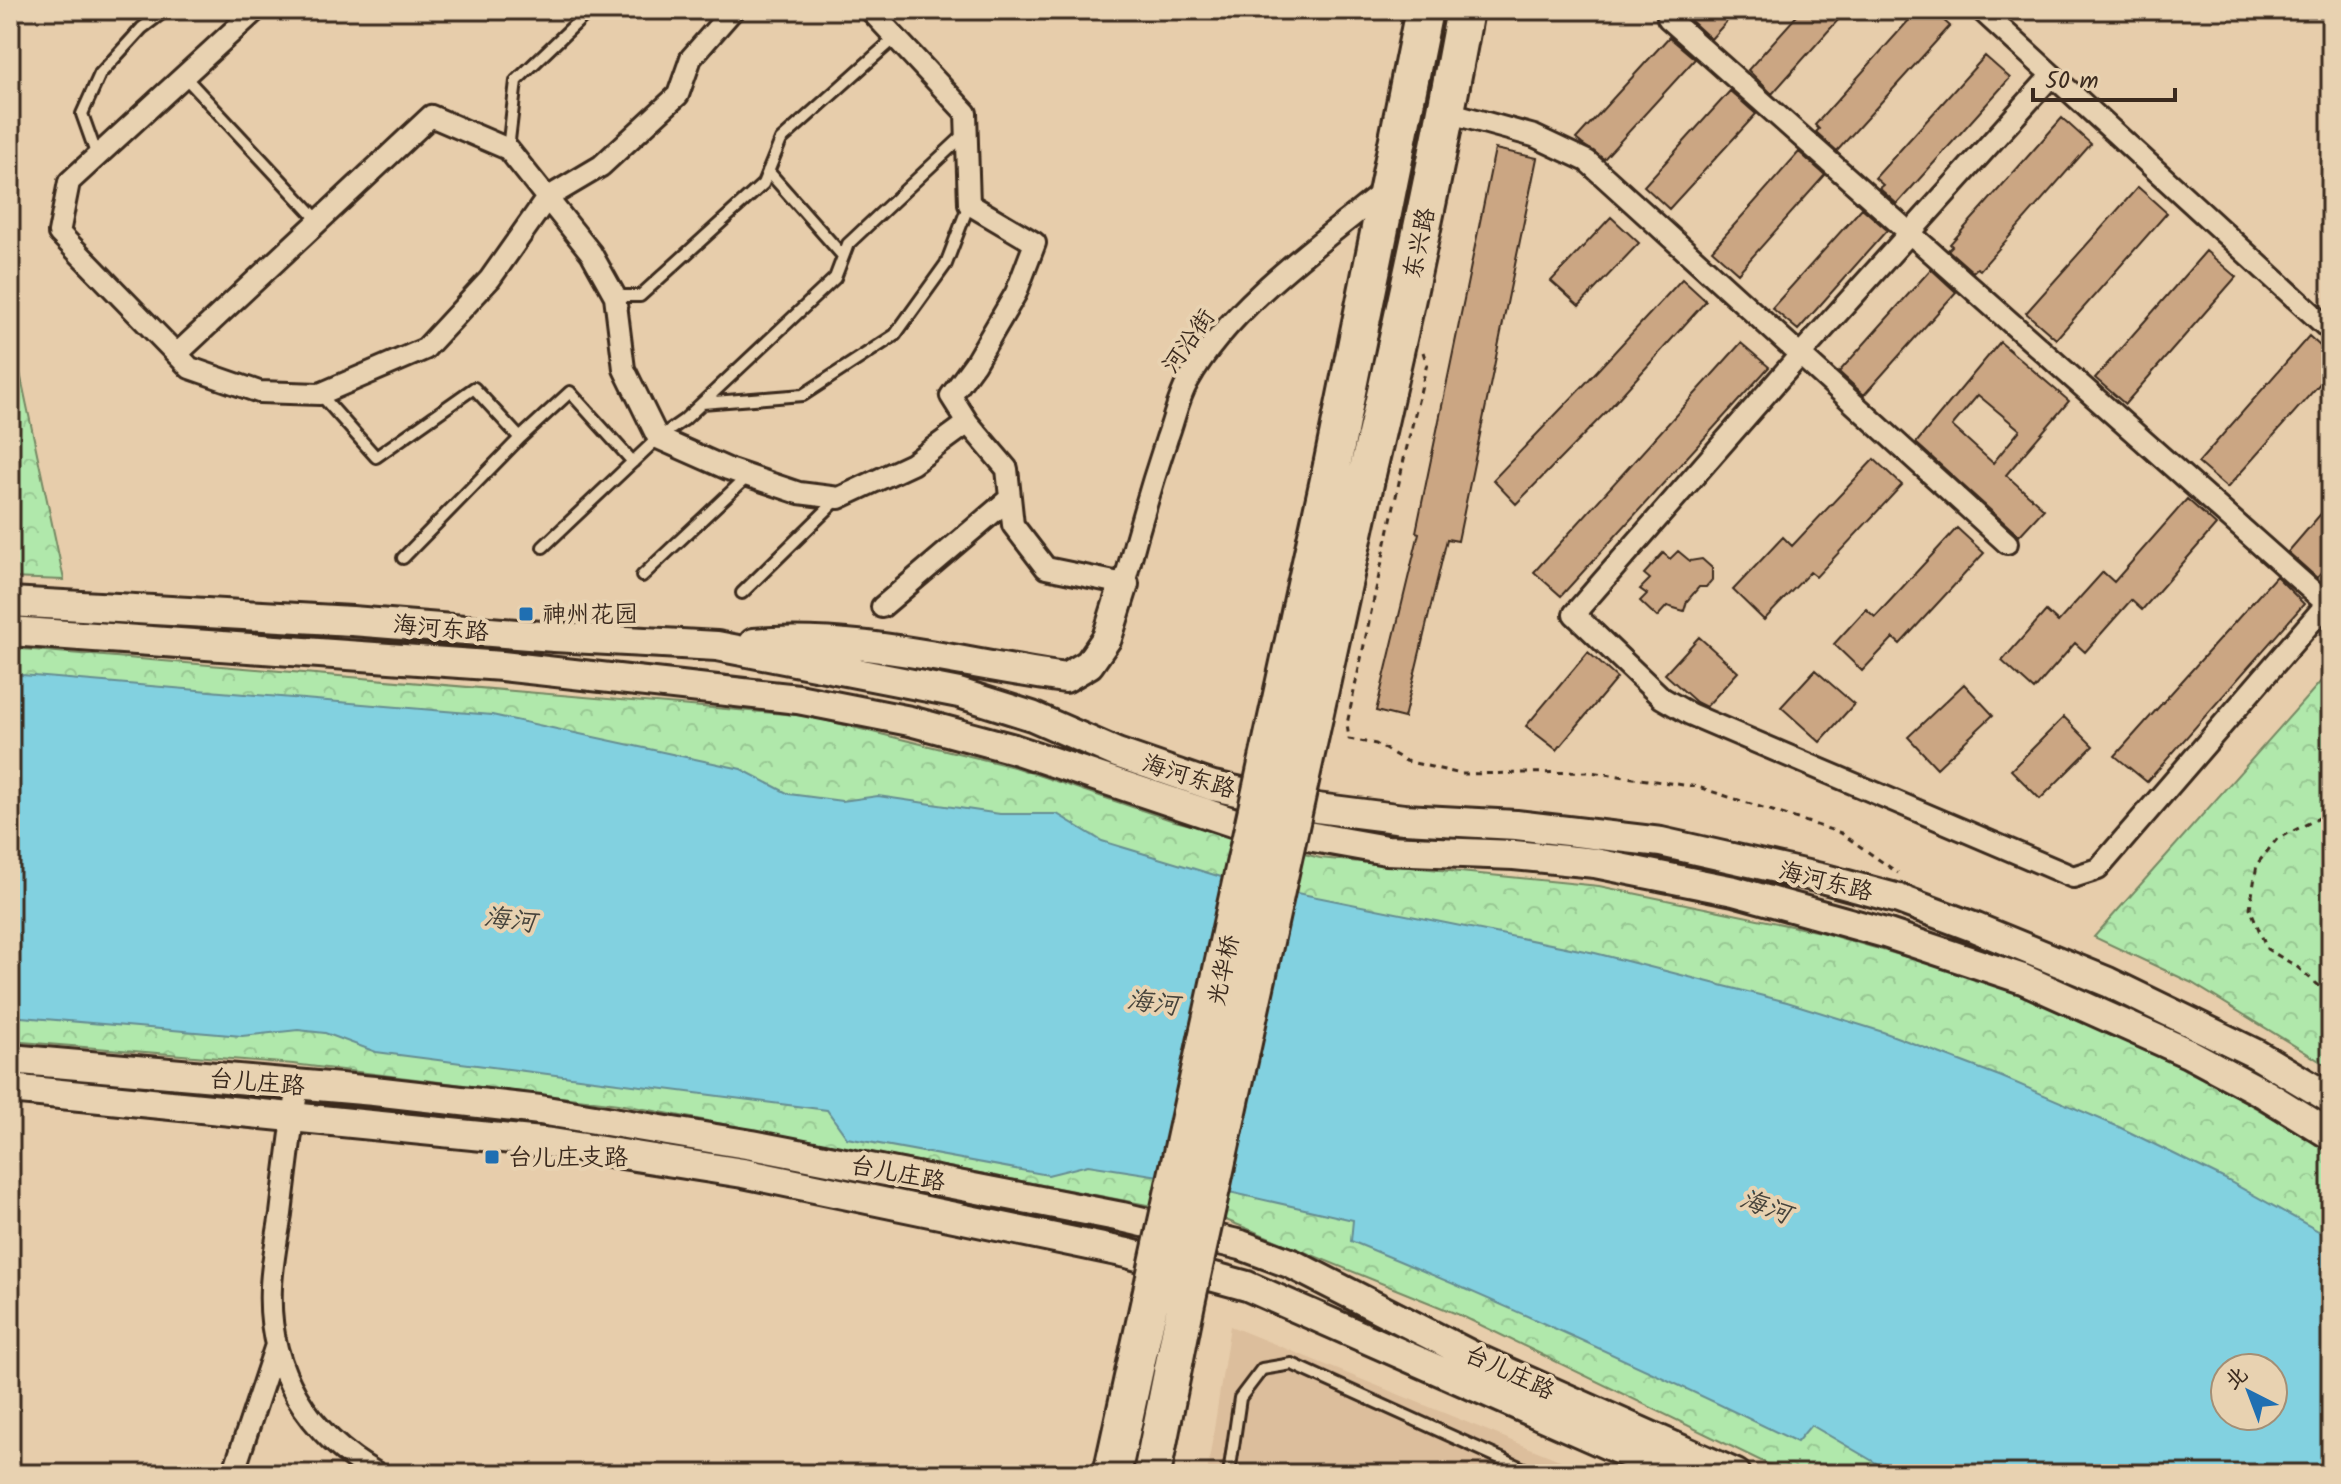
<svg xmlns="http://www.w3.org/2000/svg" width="2341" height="1484" font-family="Kalam,'LXGW WenKai TC',sans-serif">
<defs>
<pattern id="park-crowns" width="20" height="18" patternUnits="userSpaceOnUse" patternTransform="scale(2)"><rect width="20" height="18" fill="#b0e8ab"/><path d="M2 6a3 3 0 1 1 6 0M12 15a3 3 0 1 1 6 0" fill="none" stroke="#98c793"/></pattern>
</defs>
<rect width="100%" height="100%" fill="#e7cdab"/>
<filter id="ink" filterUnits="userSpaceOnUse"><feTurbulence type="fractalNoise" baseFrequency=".0125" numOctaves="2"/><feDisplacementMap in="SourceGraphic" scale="16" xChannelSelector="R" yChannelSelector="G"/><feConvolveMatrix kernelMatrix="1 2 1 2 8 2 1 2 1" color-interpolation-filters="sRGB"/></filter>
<g filter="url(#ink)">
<!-- built -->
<path fill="#dcbe9c" d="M1230,1326L1594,1474H1207Z"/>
<!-- park -->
<path fill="url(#park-crowns)" stroke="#768964" stroke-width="2" fill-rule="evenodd" d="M10,326L64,580L10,578Z
M10,648L808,716L1014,767L1171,820L1320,858L1599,886L1820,932L2028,992L2186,1067L2331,1152V1474H1788L1462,1316L1226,1220L618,1104L293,1064L10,1041ZM2225,1368H2273V1416H2225Z
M2331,670V1068L2192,983L2094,937Z"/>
<!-- water -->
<path fill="#82d1e0" stroke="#668e92" stroke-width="2" fill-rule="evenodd" d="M10,674L492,715L741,769L789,794L842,801L878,796L1000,814H1057L1102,841L1228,879L1595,953L1787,1002L1883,1032L2002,1077L2119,1127L2223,1178L2331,1238V1474H1895L1811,1425L1797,1442C1650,1370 1503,1303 1351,1241L1353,1220L1159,1176L1088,1165L1048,1175L847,1138L827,1110L376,1052L325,1033L298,1030L242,1036L10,1016ZM2225,1368H2273V1416H2225Z"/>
<!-- building -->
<path fill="#cba683" stroke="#3b2a1e" stroke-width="2" fill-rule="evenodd" d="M1694,10H1737L1711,39L1687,17Z
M1802,10H1847L1772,94L1748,70Z
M1918,10H1932L1950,26L1837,151L1816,132L1819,129L1815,125Z
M1669,37L1695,59L1604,159L1582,144L1576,139Z
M1985,56L2010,78L1897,204L1879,188L1883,185L1875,178Z
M1730,91L1756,114L1669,209L1644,186Z
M2062,118L2091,144L1980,270L1977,268L1973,272L1948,250L1952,246L1950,244Z
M1495,149L1537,158L1458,541L1447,539L1404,718L1376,711L1419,533L1416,532Z
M1799,152L1825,175L1738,273L1712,250Z
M2138,187L2167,213L2056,339L2026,313Z
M1862,208L1887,230L1798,330L1772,308Z
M1611,217L1639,243L1579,306L1551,281Z
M2206,251L2236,277L2125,404L2095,378Z
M1931,269L1956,292L1864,395L1839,372Z
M1682,279L1706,301L1608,410L1516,504L1493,480L1583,386Z
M2309,336L2331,356V371L2227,488L2198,463Z
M2000,342L2069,401L2006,475L2044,509L2019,536L1916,443ZM1978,395L2020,430L1993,463L1952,426Z
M1741,343L1769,367L1561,596L1534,572Z
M1874,459L1902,485L1816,577L1810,572L1764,620L1733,590L1783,537L1792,546Z
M2187,499L2216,525L2142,610L2131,600L2085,652L2075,643L2034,690L2002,661L2046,611L2058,622L2103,572L2114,582Z
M2331,502V562L2317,578L2288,552Z
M1957,528L1984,553L1900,644L1893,638L1862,671L1834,644L1866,609L1875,617Z
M1678,551L1690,561L1702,559L1712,568V580L1706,587H1699L1687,601L1684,611L1667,606L1657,617L1640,601L1647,594L1640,589L1650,579L1644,574L1663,553L1670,559Z
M2276,576L2304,604L2147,782L2115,756Z
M1699,637L1738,672L1706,707L1696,702L1665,674Z
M1588,652L1617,678L1557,750L1526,726Z
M1815,670L1854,704L1820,742L1781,707Z
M1964,684L1993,715L1937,768L1908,737Z
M2064,717L2093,746L2040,799L2011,770Z"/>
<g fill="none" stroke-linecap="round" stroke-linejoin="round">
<!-- lane casing -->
<g stroke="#3b2a1e" stroke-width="16">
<path id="lane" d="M184,76L319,221
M508,149L516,81L590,10
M97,156L82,114L100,74L142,28L166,10
M768,171L843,256
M615,296H640L763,184L781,140L896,37
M320,394L376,457L474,388L520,438L570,392L633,462
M702,403L803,395L895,335L946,264L969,204
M543,547L658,438L684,420L835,278L848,244L965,134
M403,558L520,438
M642,576L748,476
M742,593L838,499
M1229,1474L1240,1398L1262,1369L1292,1364L1535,1474"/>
</g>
<!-- street casing -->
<g stroke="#3b2a1e" stroke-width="26">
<path id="street" d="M256,10L69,182L59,233L190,368L259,392L320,394L425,349L490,279L547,198L601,166L678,95L691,58L733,10
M870,10L966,113L969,204L1035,243L1016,293L975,363L951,396L968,423
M1981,10L2331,331
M1668,18L2327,604
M2052,75L1799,356L1574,614L1662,698L1690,714L2073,877L2098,869L2331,599
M1447,112L1534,136L1587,161L2007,543
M177,354L431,116L508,149L591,253L615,296L624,369L658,438L728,469L799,493L839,498L912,464L968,423L1007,469L1013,525L1046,568L1124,584C1137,534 1151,486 1167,438C1174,420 1178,398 1188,381C1228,308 1322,241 1388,188
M882,607L1010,498
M298,1086C291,1128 286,1171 281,1214C277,1238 272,1263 271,1287C267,1369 308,1435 378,1474
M233,1474L276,1345"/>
</g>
<!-- secondary casing -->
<g stroke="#3b2a1e" stroke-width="34">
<path id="secondary" d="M10,602L352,621L554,637L717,646L959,693L1032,716L1117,753L1213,786L1317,808L1404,819L1516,825L1661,842L1825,879L1899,899L1976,928L2108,982L2256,1054L2331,1099
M10,631L502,666L798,699L910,721L1014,749L1235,823L1386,850L1514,855L1595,863L1734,891L1885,933L2023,979L2188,1053L2265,1094L2331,1135
M754,643C858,634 962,664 1065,678L1089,664L1107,638L1124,584
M10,1059L374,1091L540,1110L752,1145L1122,1217L1241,1245L1292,1264L1480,1360L1736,1474
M10,1089L552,1143L743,1173L1127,1253L1247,1286L1674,1474"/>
</g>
<!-- highway casing -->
<g stroke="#3b2a1e" stroke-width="42">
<path id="highway" d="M1332,466L1424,10
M1367,474C1403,320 1437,166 1465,10"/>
</g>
<!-- path -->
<path stroke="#3b2a1e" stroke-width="3" stroke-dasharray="6 6" stroke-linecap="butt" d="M1423,352L1427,364L1404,459L1347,724L1349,739L1376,744L1406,761L1461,774L1590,772L1698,787L1841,833L1898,873
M2331,812L2277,839L2257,864L2250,908L2267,949L2296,966L2331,996"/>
<!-- lane -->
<use href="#lane" stroke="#e8d2b1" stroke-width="10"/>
<!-- street -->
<use href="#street" stroke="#e8d2b1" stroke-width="20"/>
<!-- secondary -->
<use href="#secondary" stroke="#e8d2b1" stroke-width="28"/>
<!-- highway -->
<use href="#highway" stroke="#e8d2b1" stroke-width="36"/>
<!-- highway-bridge casing -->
<g stroke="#3b2a1e" stroke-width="42" stroke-linecap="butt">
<path id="highway-bridge" d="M1112,1474L1332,466
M1152,1474L1186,1303L1367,474"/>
</g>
<!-- highway-bridge -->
<use href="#highway-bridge" stroke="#e8d2b1" stroke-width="36"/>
</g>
</g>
<!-- markers -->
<g fill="#1f6fb2" stroke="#e8d2b1" stroke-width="3">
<rect x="518" y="606" width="16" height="16" rx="4"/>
<rect x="484" y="1149" width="16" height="16" rx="4"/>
</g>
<g text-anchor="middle" stroke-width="8" stroke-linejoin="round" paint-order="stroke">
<!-- street labels -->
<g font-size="24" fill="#3b2a1e" stroke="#e8d2b1">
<text transform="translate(1419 243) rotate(-78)" y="8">东兴路</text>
<text transform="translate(1188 341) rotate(-55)" y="8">河沿街</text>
<text transform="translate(441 628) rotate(5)" y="8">海河东路</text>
<text transform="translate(1189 776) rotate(17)" y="8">海河东路</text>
<text transform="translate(1826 881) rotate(14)" y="8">海河东路</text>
<text transform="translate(1223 970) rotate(-78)" y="8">光华桥</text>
<text transform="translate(257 1082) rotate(5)" y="8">台儿庄路</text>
<text transform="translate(898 1173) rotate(11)" y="8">台儿庄路</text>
<text transform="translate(1510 1372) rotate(25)" y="8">台儿庄路</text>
</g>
<!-- poi labels -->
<g font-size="24" fill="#3b2a1e" stroke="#e8d2b1" text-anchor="start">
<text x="542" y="622">神州花园</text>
<text x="508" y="1165">台儿庄支路</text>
</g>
<!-- water labels -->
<g font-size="26" font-style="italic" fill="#46433b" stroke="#e8d2b1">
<text transform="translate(510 919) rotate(7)" y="9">海河</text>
<text transform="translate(1153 1002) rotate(7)" y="9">海河</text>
<text transform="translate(1766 1206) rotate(20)" y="9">海河</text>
</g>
</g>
<!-- margin -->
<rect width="2341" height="1484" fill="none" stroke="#e8d2b1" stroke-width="40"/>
<rect x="20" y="20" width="2301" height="1444" fill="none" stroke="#3b2a1e" stroke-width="3" filter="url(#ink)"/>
<!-- north arrow -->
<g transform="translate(2249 1392) rotate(318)"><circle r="38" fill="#e8d2b1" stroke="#a38f76" stroke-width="2"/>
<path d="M0-6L14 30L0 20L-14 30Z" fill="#1f6fb2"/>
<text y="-12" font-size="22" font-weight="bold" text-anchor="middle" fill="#3b2a1e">北</text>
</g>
<!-- scale -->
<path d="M2033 88v12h142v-12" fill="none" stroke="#3b2a1e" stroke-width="4"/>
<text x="2045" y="88" font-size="24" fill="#3b2a1e" stroke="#e8d2b1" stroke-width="6" paint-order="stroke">50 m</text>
</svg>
